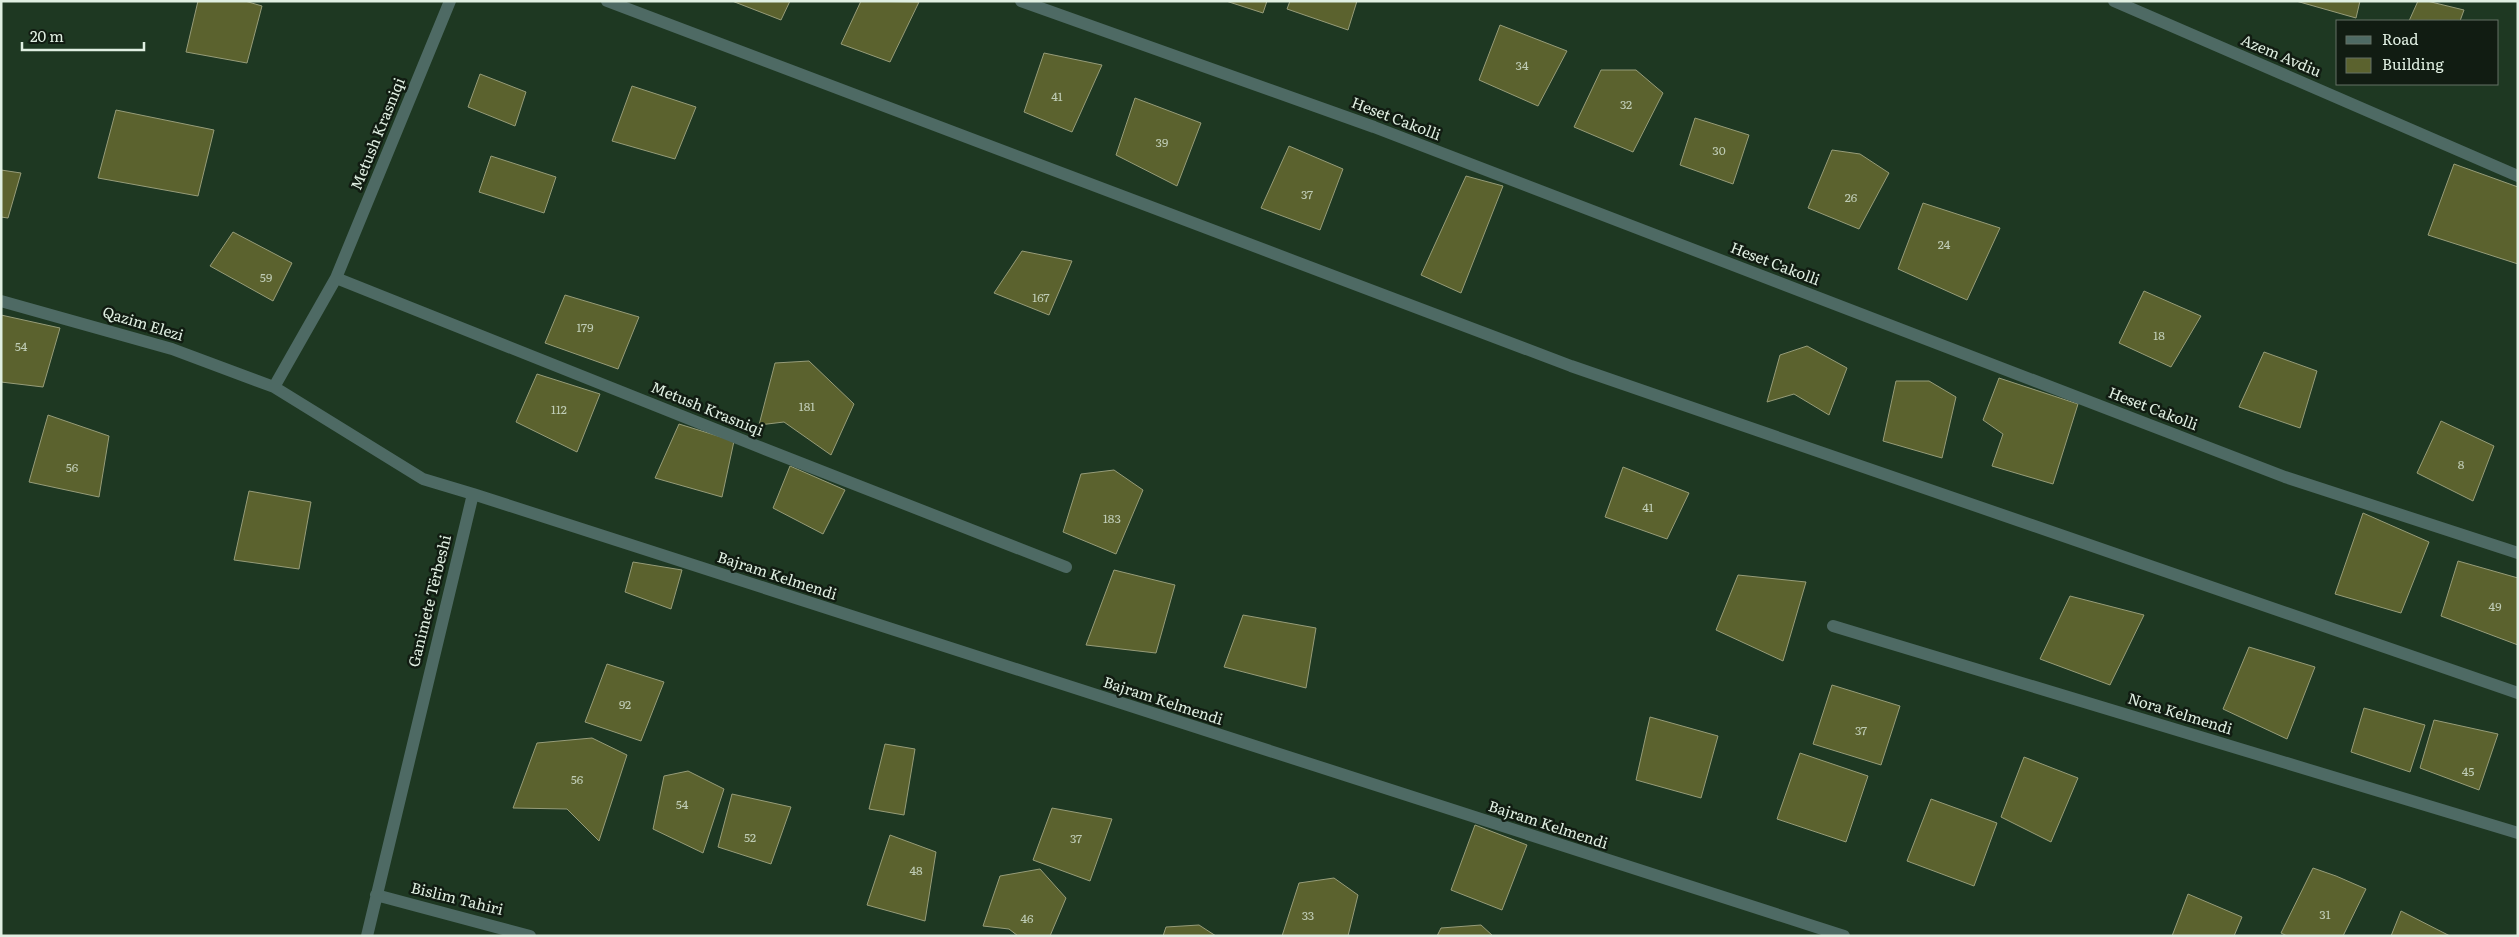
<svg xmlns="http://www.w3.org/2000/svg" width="2519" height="937" font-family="Literata,serif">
<rect width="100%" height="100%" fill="#1e3822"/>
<!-- building -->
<path fill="#5b622e" stroke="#969c79" d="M198,1H245L262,6L247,63L186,52Z
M732,1H790L781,20Z
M861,1L919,2L890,62L841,44Z
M1226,1H1267L1263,13Z
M1290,1H1357L1348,30L1287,9Z
M2296,1H2360L2356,18Z
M2418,1H2427L2464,10L2460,21H2409Z
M1500,25L1567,51L1538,106L1479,80Z
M1044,53L1102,65L1072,132L1024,112Z
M1601,70H1636L1663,93L1633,152L1574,127Z
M480,74L526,92L515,126L468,107Z
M632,86L696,107L675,159L612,141Z
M1135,98L1201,123L1177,186L1116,155Z
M116,110L214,130L198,196L98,178Z
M1695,118L1749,135L1733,184L1680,165Z
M1289,146L1343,169L1320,230L1261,208Z
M1832,150L1860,154L1889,173L1859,229L1808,208Z
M491,156L556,177L544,213L479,192Z
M2454,164L2518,187V264L2428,235Z
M1,170L21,173L8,218L1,217Z
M1466,176L1503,186L1461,293L1421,275Z
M1923,203L2000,228L1967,300L1898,269Z
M233,232L292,263L273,301L210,266Z
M1022,251L1072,261L1049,315L994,293Z
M2144,291L2201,316L2171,367L2119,343Z
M565,295L639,317L618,369L545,343Z
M1,315L60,328L43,387L1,382Z
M1807,346L1847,368L1829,415L1794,394L1767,402L1780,355Z
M2264,352L2317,371L2300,428L2239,407Z
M809,361L854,404L831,455L784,422L759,425L775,363Z
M537,374L600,394L577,452L516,422Z
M1999,378L2078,404L2053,484L1992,466L2003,434L1983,420Z
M1896,381H1929L1956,397L1942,458L1883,441Z
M48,415L109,436L99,497L29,482Z
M2441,421L2494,446L2473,501L2417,473Z
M679,424L734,441L722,497L655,478Z
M790,466L845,490L823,534L773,508Z
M1623,467L1689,493L1667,539L1605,517Z
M1114,470L1143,490L1116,554L1063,532L1081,474Z
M249,491L311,502L299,569L234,560Z
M2363,513L2429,542L2401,613L2335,594Z
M2458,561L2518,578V645L2441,616Z
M633,562L682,570L671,609L625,592Z
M1114,570L1175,585L1156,653L1086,645Z
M1738,575L1806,582L1783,661L1716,630Z
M2070,596L2144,615L2110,685L2040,659Z
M1243,615L1316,628L1306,688L1224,667Z
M2249,647L2315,667L2287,739L2223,709Z
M607,664L664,682L641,741L585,722Z
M1832,685L1900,706L1881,765L1813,744Z
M2364,708L2425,725L2410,772L2351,752Z
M1650,717L1718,736L1701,798L1636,780Z
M2434,720L2498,734L2479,790L2420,768Z
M592,738L627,755L599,841L567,809L513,808L537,743Z
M885,744L915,749L904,815L869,809Z
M1800,753L1868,776L1846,842L1777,819Z
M2024,757L2078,778L2051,842L2001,817Z
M688,771L724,789L703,853L653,829L664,776Z
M732,794L791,807L771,864L718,847Z
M1931,799L1997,823L1974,886L1907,861Z
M1052,808L1112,819L1090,881L1033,860Z
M1475,825L1527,845L1502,910L1451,890Z
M890,835L936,852L925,921L867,905Z
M2313,868L2336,876L2366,889L2343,936H2287L2281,933Z
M1040,869L1066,898L1050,936H1018L1009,929L983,926L1000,876Z
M1334,878L1358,895L1348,936H1282L1299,883Z
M2188,894L2242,917L2234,936H2172Z
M2401,911L2450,936H2391Z
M1199,925L1216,936H1163L1166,927Z
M1481,925L1493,936H1437L1441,928Z"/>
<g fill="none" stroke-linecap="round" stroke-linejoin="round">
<!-- minor -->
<path stroke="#4e6a64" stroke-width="12" d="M607,1L1571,366L2518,693
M1021,1L1374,127L2285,477L2518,553
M2114,1L2518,176
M336,278L757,446L1066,567
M1,301L172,349L274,387L423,479L473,494L367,936
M274,387L336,278L450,1
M473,494L1844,936
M1833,626L2518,833
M376,895L530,936"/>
</g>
<g text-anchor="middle" stroke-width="5" stroke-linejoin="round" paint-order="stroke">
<!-- number labels -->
<g font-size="12" fill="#bfccb5">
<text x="1522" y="70">34</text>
<text x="1057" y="101">41</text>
<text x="1626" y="109">32</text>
<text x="1162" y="147">39</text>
<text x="1719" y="155">30</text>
<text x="1307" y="199">37</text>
<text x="1851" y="202">26</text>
<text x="1944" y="249">24</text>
<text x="266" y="282">59</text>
<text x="1041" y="302">167</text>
<text x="585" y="332">179</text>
<text x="2159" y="340">18</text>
<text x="21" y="351">54</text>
<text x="807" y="411">181</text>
<text x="559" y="414">112</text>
<text x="2461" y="469">8</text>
<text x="72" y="472">56</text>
<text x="1648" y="512">41</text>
<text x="1112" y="523">183</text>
<text x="2495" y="611">49</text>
<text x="625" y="709">92</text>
<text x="1861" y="735">37</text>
<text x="2468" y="776">45</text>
<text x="577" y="784">56</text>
<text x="682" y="809">54</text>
<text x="750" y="842">52</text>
<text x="1076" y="843">37</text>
<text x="916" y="875">48</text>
<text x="2325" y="919">31</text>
<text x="1308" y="920">33</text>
<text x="1027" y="923">46</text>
</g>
<!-- street labels -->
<g font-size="15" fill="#e0efe2" stroke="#111c12">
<text transform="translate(2281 56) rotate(23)" y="5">Azem Avdiu</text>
<text transform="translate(1396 119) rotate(21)" y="5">Heset Cakolli</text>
<text transform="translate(378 134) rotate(-68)" y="5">Metush Krasniqi</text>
<text transform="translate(1775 264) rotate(21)" y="5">Heset Cakolli</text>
<text transform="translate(143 324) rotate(17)" y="5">Qazim Elezi</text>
<text transform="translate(707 409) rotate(22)" y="5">Metush Krasniqi</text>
<text transform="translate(2153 409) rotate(21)" y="5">Heset Cakolli</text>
<text transform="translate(777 576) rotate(18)" y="5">Bajram Kelmendi</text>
<text transform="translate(430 601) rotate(-76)" y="5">Ganimete Tërbeshi</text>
<text transform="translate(1163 701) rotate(18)" y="5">Bajram Kelmendi</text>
<text transform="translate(2180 714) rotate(17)" y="5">Nora Kelmendi</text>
<text transform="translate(1548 825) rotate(18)" y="5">Bajram Kelmendi</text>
<text transform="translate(457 899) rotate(14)" y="5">Bislim Tahiri</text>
</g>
</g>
<!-- border -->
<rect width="2519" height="937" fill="none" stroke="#e0efe2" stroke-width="5"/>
<!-- legend -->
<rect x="2336" y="20" width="162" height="65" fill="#111c12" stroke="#647065"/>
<rect x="2346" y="36" width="25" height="8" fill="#4e6a64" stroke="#647065"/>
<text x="2382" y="45" font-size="15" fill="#e0efe2">Road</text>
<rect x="2346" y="58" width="25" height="15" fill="#5b622e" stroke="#647065"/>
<text x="2382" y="70" font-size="15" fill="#e0efe2">Building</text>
<!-- scale -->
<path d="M22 42v8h122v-8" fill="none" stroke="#e0efe2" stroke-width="2.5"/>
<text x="30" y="42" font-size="15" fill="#e0efe2" stroke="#111c12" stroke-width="4" paint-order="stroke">20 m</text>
</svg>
